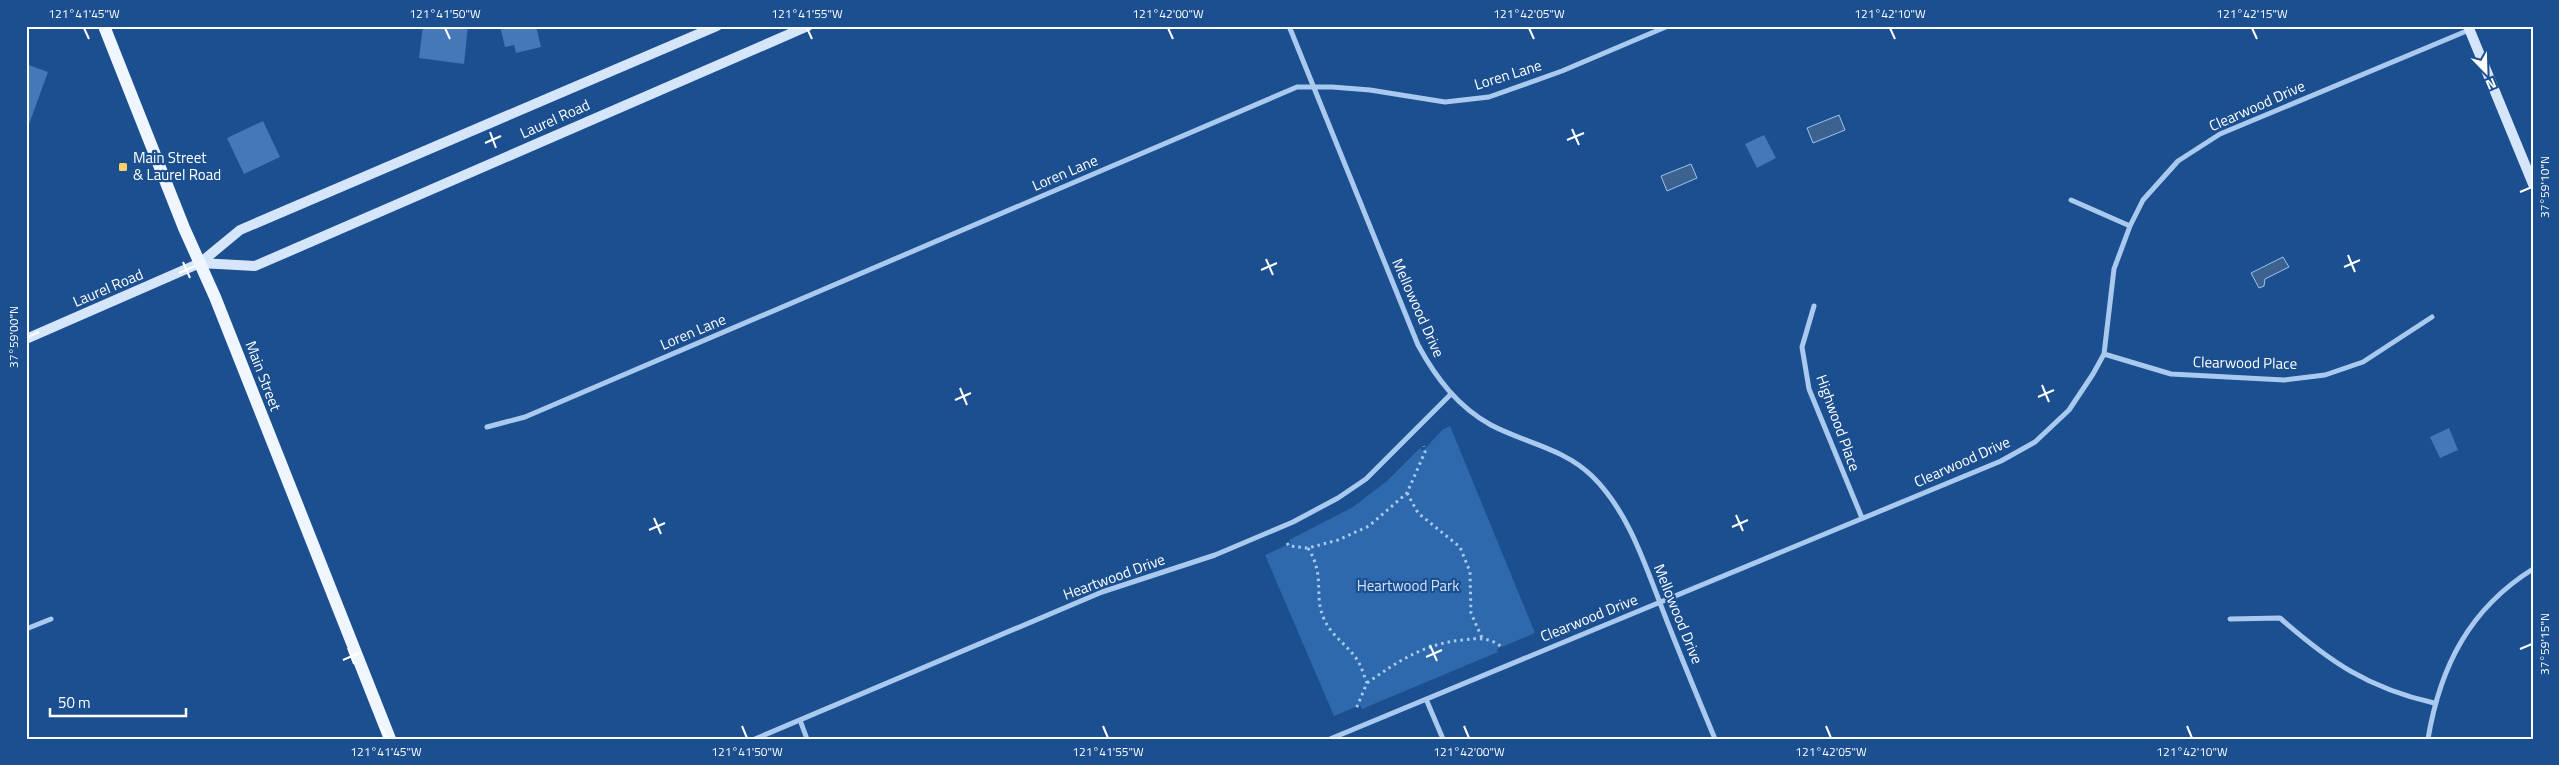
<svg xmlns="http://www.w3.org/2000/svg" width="2559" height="765" font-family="'Titillium Web',sans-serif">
<rect width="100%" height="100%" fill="#1b4f8f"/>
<!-- green -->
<path fill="#2e69ad" d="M1450,426L1535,633L1497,649L1498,652L1362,709L1360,705L1334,716L1265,555L1291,543L1289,540L1353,507L1387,481L1420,448L1423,451L1442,430Z"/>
<!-- water -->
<path fill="#3c6290" stroke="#9cc4f0" d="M1839,115L1845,130L1813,143L1807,128Z
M1691,164L1697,178L1667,191L1661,176Z
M2283,257L2289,267L2265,279L2264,286L2259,288L2251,273Z"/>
<!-- building -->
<path fill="#4478b7" d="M423,26H468L464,64L419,58Z
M500,26H536L541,47L516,53L514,45L505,47Z
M26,64L48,72L28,127H26Z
M263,121L280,157L244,174L227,138Z
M1764,135L1776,158L1757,168L1745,144Z
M2449,428L2458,450L2440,458L2430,437Z"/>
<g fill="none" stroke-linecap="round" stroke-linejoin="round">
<!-- path -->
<path stroke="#a9c9ee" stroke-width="3" stroke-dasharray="2.5 4" stroke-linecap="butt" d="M1407,493L1418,513L1460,547L1470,572L1471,613L1482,638
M1287,543L1289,546L1308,548L1338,540L1369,526L1407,493L1425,452L1424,446
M1308,548C1326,577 1313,594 1324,619C1332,637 1348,645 1358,661C1362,668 1364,676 1367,683L1356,709
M1367,683C1398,661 1424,644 1462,640C1478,638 1490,637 1503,648"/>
<!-- street -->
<path stroke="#a9c9ee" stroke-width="5" d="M1289,26L1418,345C1436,378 1458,407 1491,425C1525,443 1563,448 1592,476C1630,513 1646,568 1665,616C1681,657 1698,698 1715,739
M2071,200L2130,226
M1814,306L1802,347L1809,389L1862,518
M2104,354L2171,374L2284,380L2325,375L2363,362L2432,317
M487,427L525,417L1297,87H1332L1370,90L1445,102L1489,97L1562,71L1668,26
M2230,619L2280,618C2330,662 2368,688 2434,703
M26,629L51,619
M1426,699L1443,739
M800,720L807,739
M755,739L1102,592L1215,555L1293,522L1338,498L1366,479L1451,394
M1330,739L2001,461L2035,442L2069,410L2093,374L2104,354L2114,269L2130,226L2143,200L2178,161L2220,134L2469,30
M2428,739C2440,667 2469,609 2533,569"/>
<!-- secondary -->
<path stroke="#d6e6fa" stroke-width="10" d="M2468,26L2533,184
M200,263L255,266L808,26
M26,339L200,263L240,230L717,26"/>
<!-- primary -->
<path stroke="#f0f6ff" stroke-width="12" d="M104,26L184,228L215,297L390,739"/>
</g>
<!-- ticks -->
<path fill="none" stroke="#fff" stroke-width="2" d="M84,28L89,39M445,28L450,39M807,28L812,39M1168,28L1173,39M1529,28L1534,39M1890,28L1895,39M2252,28L2257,39M1572,129L1579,145M490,132L496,148M1567,140L1584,133M485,143L501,136M2520,192L2532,187M2348,255L2355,272M1266,259L1273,275M183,262L190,278M2344,267L2360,260M1261,270L1277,263M179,273L195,266M28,337L39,332M2042,385L2049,402M960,388L967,405M2038,397L2054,390M955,400L971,393M1736,515L1743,531M654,518L661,534M1732,527L1748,520M649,530L665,523M1430,645L1437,661M348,648L354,664M2520,649L2532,644M1426,657L1442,650M343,660L359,653M381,726L386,738M742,726L747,738M1103,726L1108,738M1464,726L1469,738M1826,726L1831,738M2187,726L2192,738"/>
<!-- markers -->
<rect fill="#ffd166" stroke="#1b4f8f" stroke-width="2" x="118" y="162" width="10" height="10" rx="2.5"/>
<g text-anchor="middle" stroke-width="4.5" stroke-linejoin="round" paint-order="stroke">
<!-- street labels -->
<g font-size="15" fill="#fff" stroke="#1b4f8f">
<text transform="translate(1508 75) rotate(-17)" y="5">Loren Lane</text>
<text transform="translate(2257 106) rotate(-24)" y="5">Clearwood Drive</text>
<text transform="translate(555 119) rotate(-24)" y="5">Laurel Road</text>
<text transform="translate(1065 173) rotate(-23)" y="5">Loren Lane</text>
<text transform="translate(108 288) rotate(-23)" y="5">Laurel Road</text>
<text transform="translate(1418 308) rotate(66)" y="5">Mellowood Drive</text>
<text transform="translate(693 332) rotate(-23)" y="5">Loren Lane</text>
<text transform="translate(2245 363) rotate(1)" y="5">Clearwood Place</text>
<text transform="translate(263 376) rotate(69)" y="5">Main Street</text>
<text transform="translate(1838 423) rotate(70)" y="5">Highwood Place</text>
<text transform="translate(1962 462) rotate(-24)" y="5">Clearwood Drive</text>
<text transform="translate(1114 577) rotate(-20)" y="5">Heartwood Drive</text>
<text transform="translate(1678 614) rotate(68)" y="5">Mellowood Drive</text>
<text transform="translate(1589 618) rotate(-22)" y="5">Clearwood Drive</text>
</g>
<!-- poi labels -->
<g font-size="15" fill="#fff" stroke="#1b4f8f" text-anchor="start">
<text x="133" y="163">Main Street<tspan x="133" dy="17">&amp; Laurel Road</tspan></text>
</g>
<!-- park labels -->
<g font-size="15" fill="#cfe3fa" stroke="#1b4f8f">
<text x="1408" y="591">Heartwood Park</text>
</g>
</g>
<!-- border -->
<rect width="2559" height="765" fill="none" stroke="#1b4f8f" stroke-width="55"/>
<!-- north arrow -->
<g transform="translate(2486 72) rotate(157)" stroke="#1b4f8f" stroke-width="4" paint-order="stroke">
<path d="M0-4L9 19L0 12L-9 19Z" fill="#ffffff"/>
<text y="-8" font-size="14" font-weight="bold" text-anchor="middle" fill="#ffffff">N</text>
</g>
<!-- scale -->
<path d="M50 708v8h136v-8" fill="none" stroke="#ffffff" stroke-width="2.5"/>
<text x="58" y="708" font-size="15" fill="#ffffff" stroke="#1b4f8f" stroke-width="4" paint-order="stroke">50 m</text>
<rect x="28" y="28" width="2504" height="710" fill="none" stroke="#fff" stroke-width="2"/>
<g font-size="12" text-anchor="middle" fill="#fff">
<text x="84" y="18">121°41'45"W</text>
<text x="445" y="18">121°41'50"W</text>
<text x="807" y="18">121°41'55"W</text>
<text x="1168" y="18">121°42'00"W</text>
<text x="1529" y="18">121°42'05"W</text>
<text x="1890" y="18">121°42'10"W</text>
<text x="2252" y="18">121°42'15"W</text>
<text transform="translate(2545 187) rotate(-90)" y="4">37°59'10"N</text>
<text transform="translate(14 337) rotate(-90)" y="4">37°59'00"N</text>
<text transform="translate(2545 644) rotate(-90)" y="4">37°59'15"N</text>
<text x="386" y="756">121°41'45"W</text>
<text x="747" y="756">121°41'50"W</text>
<text x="1108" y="756">121°41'55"W</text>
<text x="1469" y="756">121°42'00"W</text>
<text x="1831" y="756">121°42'05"W</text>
<text x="2192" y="756">121°42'10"W</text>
</g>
</svg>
